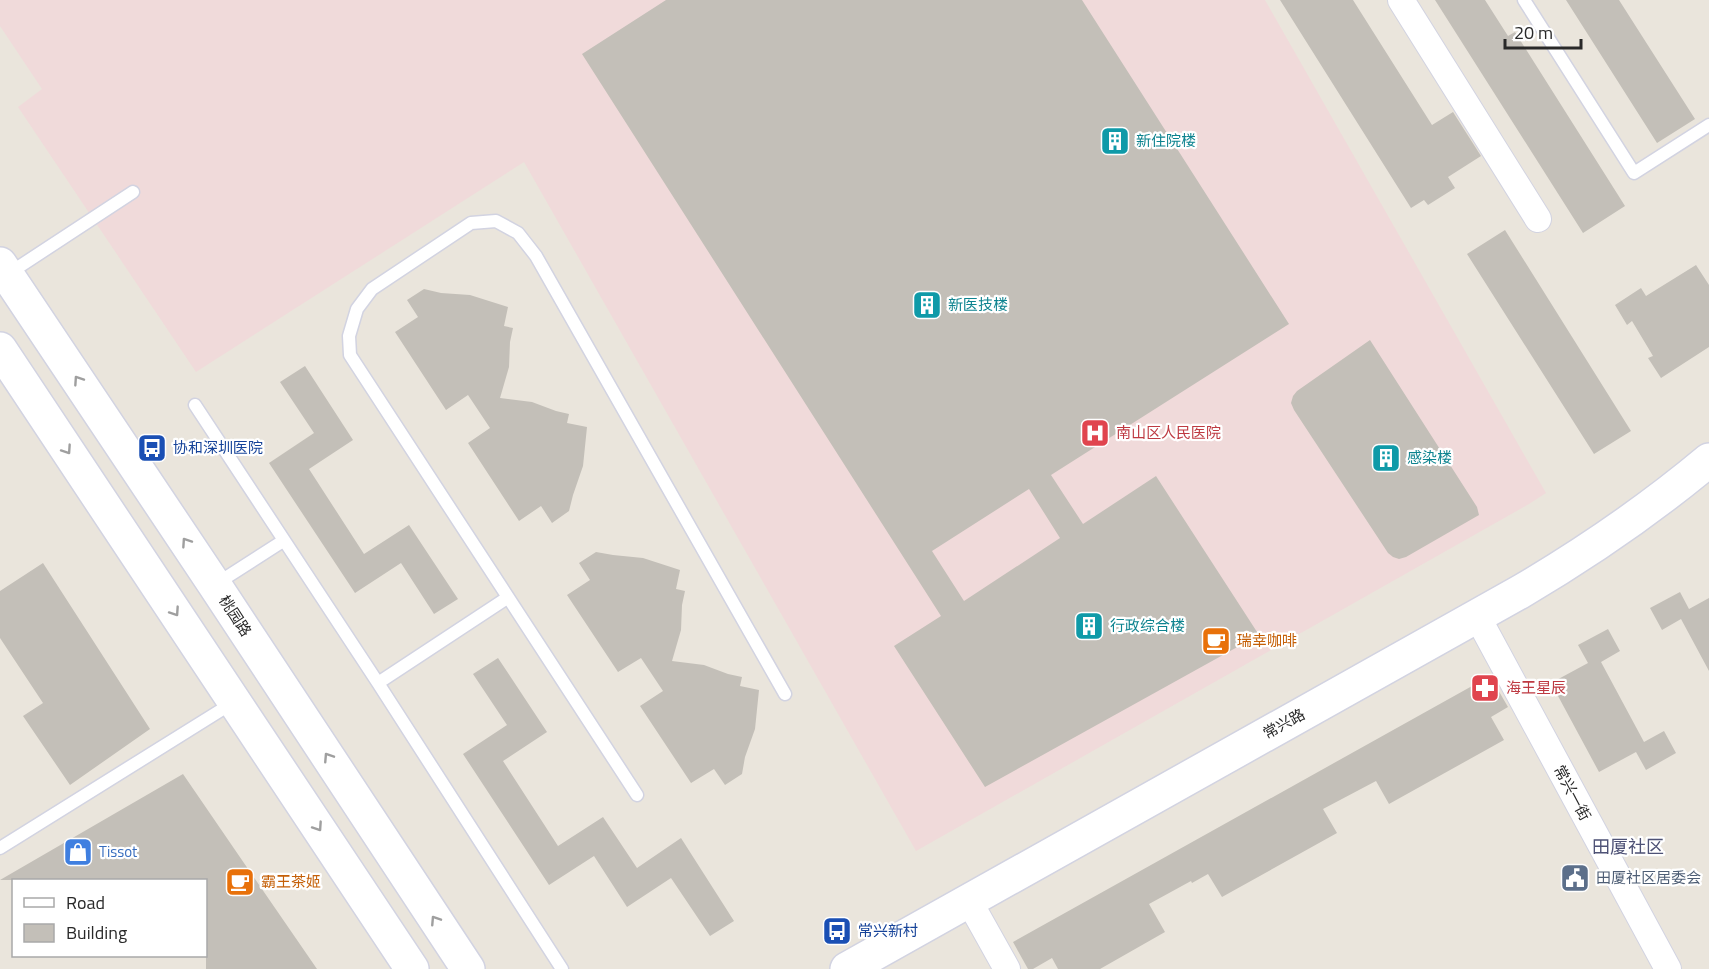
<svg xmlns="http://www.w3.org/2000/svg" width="1709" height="969" font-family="'Titillium Web','Noto Sans SC',sans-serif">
<rect width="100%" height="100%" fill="#eae5dc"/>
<!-- medical -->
<path fill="#f0dada" d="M0,0H1265L1546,493L1529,504L916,851L524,162L196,372L18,107L42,89L0,26Z"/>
<!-- building -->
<path fill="#c3bfb8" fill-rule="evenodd" d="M666,0H1082L1289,324L1051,475L1083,524L1156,476L1259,635L985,787L894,646L941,616L582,54ZM1029,489L1060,538L964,601L932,551Z
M1280,0H1353L1432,125L1453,112L1481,156L1448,177L1455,188L1428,205L1424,200L1411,208Z
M1435,0H1485L1508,36L1515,32L1625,206L1583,233Z
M1566,0H1619L1695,119L1657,143Z
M1505,230L1631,431L1594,454L1467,254Z
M1696,265L1709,285V347L1661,378L1648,358L1653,356L1632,321L1627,325L1615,305L1641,288L1646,296Z
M424,289L441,293L470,295L508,307L504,326L513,328L510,342L509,367L500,398L532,402L556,411L569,414L567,423L587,427L583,466L573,495L569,511L552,523L541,506L519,521L468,443L490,428L468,395L446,410L395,332L418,317L407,300Z
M1370,340L1477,507L1479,515L1406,557L1399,559L1393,557L1388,553L1294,410L1291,403L1293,396L1297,391Z
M305,366L353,440L309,469L364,554L409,525L458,599L434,614L401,563L355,593L269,463L314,433L280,382Z
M596,552L613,555L643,558L680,570L676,589L685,591L682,605L681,630L672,661L704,665L728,674L742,677L740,686L759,690L755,729L745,757L742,774L725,785L714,769L691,783L640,706L663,691L641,658L618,672L567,595L590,580L579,563Z
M43,563L150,729L70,785L23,716L43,703L0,638V591Z
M1680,592L1689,609L1709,598V671L1681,619L1662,630L1650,608Z
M1608,629L1620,651L1601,662L1644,742L1664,731L1676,753L1646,770L1636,752L1599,772L1551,683L1588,663L1578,645Z
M498,658L547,732L503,761L558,846L603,817L637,868L681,838L734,921L710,936L671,878L627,907L594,856L549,885L463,754L507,725L473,674Z
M1490,676L1508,707L1491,717L1504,740L1389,804L1376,781L1323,809L1337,833L1222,897L1208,874L1192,883L1191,881L1149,904L1165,932L1100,969H1058L1052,958L1033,969H1028L1013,942Z
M183,774L233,847L317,969H206V880H0Z"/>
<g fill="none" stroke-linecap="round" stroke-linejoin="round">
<!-- lane casing -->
<g stroke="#d2d3e1" stroke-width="15">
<path id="lane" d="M1524,0L1634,173L1709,125
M8,274L133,192
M195,405L378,683L562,969
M216,584L283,541
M378,683L507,598
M637,795L350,355L349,336L357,309L372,289L471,223L496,221L518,233L536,256L785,694
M0,848L234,702"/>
</g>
<!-- street casing -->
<g stroke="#d2d3e1" stroke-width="28">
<path id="street" d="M1401,0L1538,219
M1477,616L1668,969
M969,901L1007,969"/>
</g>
<!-- secondary casing -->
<g stroke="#d2d3e1" stroke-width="36">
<path id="secondary" d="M0,264L214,584L468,969
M0,349L412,969
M847,969L1520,592C1588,552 1648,511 1709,460"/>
</g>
<!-- lane -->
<use href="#lane" stroke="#fff" stroke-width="12"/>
<!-- street -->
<use href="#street" stroke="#fff" stroke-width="26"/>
<!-- secondary -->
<use href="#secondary" stroke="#fff" stroke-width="33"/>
</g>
<!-- one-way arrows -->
<defs><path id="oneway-chevron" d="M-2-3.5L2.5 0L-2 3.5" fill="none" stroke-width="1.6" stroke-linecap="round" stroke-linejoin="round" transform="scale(1.5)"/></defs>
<g stroke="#9f9f9f">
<use href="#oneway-chevron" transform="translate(78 380) rotate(-124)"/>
<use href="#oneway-chevron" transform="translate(67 450) rotate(56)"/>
<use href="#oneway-chevron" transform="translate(186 542) rotate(-124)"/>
<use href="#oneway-chevron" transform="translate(175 612) rotate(56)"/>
<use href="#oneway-chevron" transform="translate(328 757) rotate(-123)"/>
<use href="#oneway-chevron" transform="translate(318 827) rotate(56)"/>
<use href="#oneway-chevron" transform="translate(435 920) rotate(-123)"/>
</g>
<!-- icons -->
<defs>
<g id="building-square" transform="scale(1.5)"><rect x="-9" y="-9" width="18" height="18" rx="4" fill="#0f9aa8" stroke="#fff"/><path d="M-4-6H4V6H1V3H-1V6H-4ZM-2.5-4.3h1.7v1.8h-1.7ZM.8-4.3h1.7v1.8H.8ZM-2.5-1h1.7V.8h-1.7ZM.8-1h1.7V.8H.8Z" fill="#fff"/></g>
<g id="hospital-square" transform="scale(1.5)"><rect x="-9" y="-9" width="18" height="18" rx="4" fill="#e0444e" stroke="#fff"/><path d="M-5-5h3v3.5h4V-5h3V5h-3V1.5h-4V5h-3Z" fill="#fff"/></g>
<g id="bus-square" transform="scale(1.5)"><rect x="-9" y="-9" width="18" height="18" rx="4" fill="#1a4fb4" stroke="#fff"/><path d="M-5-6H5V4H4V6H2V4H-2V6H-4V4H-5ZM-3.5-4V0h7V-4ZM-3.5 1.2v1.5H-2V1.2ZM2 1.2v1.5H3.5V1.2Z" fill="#fff"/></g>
<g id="cafe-square" transform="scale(1.5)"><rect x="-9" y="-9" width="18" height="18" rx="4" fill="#e8710a" stroke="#fff"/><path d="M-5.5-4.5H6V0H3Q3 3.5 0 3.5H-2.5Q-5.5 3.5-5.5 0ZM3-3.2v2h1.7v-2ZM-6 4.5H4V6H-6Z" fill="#fff"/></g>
<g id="pharmacy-square" transform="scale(1.5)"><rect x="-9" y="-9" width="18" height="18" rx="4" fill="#e0444e" stroke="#fff"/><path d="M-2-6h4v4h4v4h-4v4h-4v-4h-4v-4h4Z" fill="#fff"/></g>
<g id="shop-square" transform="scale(1.5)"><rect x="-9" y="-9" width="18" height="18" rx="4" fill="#3f7fe0" stroke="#fff"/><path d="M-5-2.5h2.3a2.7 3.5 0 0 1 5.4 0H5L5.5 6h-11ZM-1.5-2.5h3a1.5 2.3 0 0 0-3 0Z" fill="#fff"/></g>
<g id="civic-square" transform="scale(1.5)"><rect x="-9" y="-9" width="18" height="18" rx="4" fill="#5c6f8a" stroke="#fff"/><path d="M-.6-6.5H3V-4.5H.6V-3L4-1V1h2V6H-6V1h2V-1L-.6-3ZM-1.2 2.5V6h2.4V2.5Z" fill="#fff"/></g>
</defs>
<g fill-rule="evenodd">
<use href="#building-square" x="1115" y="141"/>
<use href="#building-square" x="927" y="305"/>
<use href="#hospital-square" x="1095" y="433"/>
<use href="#bus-square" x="152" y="448"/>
<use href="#building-square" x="1386" y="458"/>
<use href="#building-square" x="1089" y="626"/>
<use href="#cafe-square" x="1216" y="641"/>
<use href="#pharmacy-square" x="1485" y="688"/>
<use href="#shop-square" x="78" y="852"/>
<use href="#civic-square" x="1575" y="878"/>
<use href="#cafe-square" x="240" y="882"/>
<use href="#bus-square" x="837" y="931"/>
</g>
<g text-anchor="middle" stroke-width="4.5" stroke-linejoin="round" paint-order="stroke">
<!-- culture labels -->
<g font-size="15" fill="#0d838f" stroke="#fff" text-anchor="start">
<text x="1136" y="146">新住院楼</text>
<text x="948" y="310">新医技楼</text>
<text x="1407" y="463">感染楼</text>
<text x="1110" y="631">行政综合楼</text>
</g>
<!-- health labels -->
<g font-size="15" fill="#be3a42" stroke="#fff" text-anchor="start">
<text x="1116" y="438">南山区人民医院</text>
<text x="1506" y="693">海王星辰</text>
</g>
<!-- transit labels -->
<g font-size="15" fill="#164399" stroke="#fff" text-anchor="start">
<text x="173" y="453">协和深圳医院</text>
<text x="858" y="936">常兴新村</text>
</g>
<!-- street labels -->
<g font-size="15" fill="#292929" stroke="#fff">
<text transform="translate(235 616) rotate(57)" y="5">桃园路</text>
<text transform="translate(1284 724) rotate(-29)" y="5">常兴路</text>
<text transform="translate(1572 793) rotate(62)" y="5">常兴一街</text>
</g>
<!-- food labels -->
<g font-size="15" fill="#c56008" stroke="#fff" text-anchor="start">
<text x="1237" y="646">瑞幸咖啡</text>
<text x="261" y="887">霸王茶姬</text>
</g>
<!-- shop labels -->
<g font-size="15" fill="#366cbe" stroke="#fff" text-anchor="start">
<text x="99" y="857">Tissot</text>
</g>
<!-- service labels -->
<g font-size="15" fill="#4e5e75" stroke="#fff" text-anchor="start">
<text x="1596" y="883">田厦社区居委会</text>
</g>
<!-- quarter labels -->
<g font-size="18" fill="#4e5276" stroke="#fff">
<text x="1628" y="853">田厦社区</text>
</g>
</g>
<!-- legend -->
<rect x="12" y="879" width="195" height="78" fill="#ffffff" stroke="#a9a9a9" stroke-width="1.5"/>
<rect x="24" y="898" width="30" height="9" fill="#ffffff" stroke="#a9a9a9" stroke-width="1.5"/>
<text x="66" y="909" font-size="18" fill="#292929">Road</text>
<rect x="24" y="924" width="30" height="18" fill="#c3bfb8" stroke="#a9a9a9" stroke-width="1.5"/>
<text x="66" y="939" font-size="18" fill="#292929">Building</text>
<!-- scale -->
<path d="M1505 39v9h76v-9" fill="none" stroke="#292929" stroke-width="3"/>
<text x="1514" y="39" font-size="18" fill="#292929" stroke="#ffffff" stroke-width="4.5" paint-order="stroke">20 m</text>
</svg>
